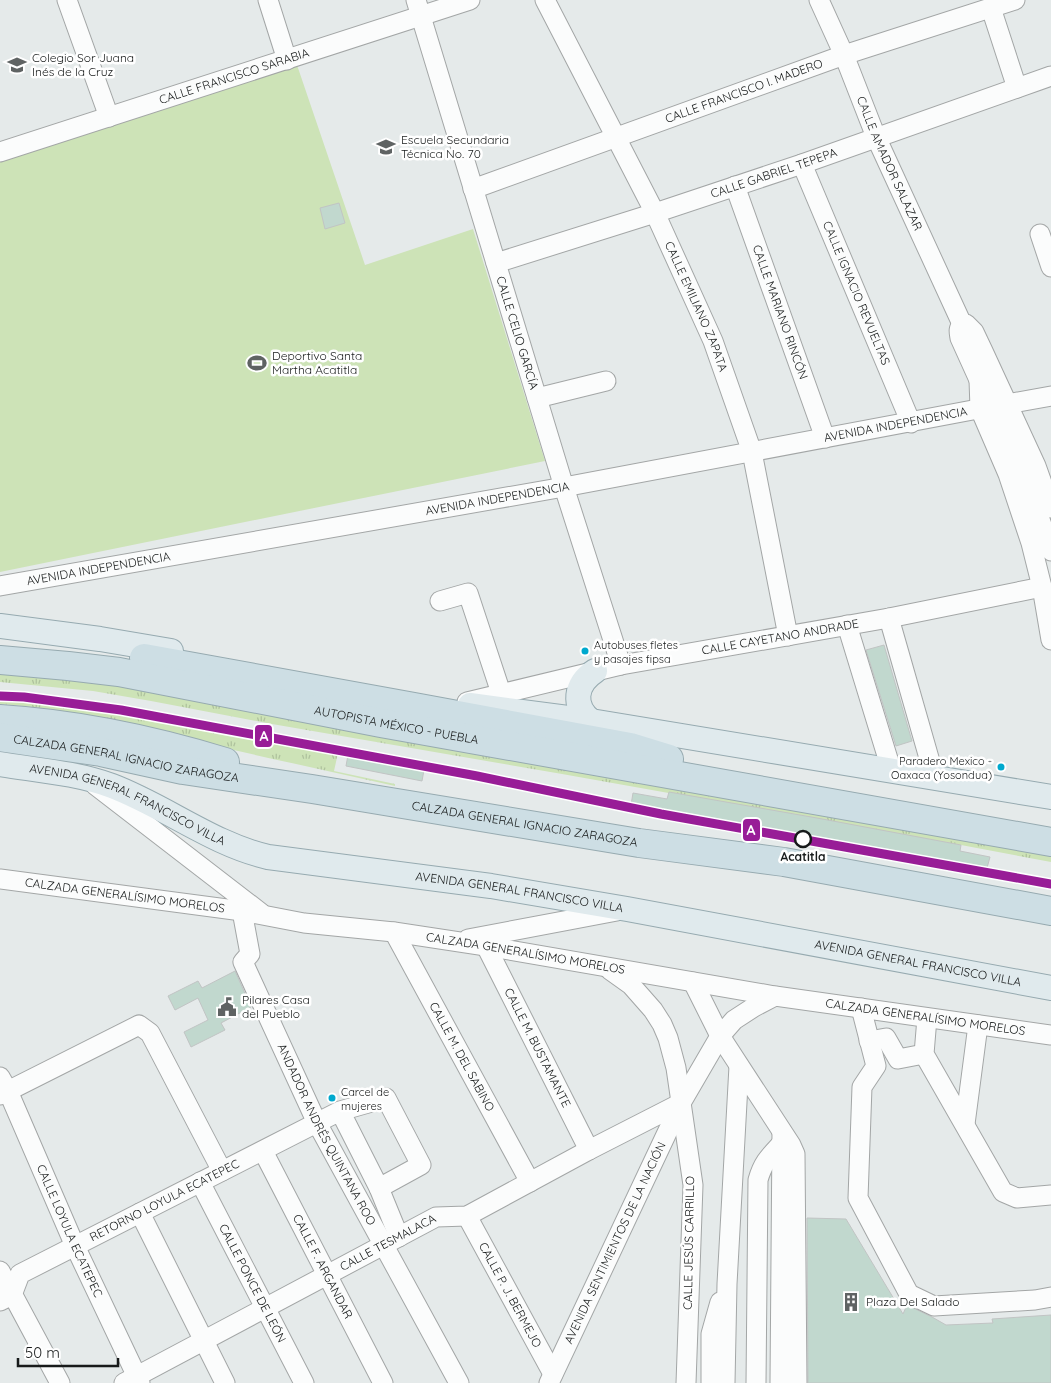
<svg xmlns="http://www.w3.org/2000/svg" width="1051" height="1383" font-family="Quicksand,sans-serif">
<defs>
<pattern id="grass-tufts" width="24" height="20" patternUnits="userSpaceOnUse" patternTransform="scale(1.25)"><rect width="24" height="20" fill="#cde3b7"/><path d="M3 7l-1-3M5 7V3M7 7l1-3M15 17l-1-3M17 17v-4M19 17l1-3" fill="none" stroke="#afc29d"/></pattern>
</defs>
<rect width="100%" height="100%" fill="#e5eaea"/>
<!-- grass -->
<path fill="url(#grass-tufts)" d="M0,649L77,678L961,838L1051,856V862L961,845L562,774L272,724L151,701L93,691L0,682Z
M0,700L104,712L338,753L334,771L395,784V786C329,771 263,757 198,742C133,726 67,708 0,704Z"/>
<!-- pitch -->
<path fill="#cde3b7" d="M297,65L365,265L473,229L545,461L0,572V162Z"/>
<!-- building -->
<path fill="#c1d8ce" stroke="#c1c4c4" d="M339,203L345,223L325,229L320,208Z
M884,645L912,741L896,746L866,650Z
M348,755L424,770L422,781L346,766Z
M669,792L817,818L961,845L960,851L990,857L987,868L958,863L956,872L664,820L665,810L631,805L633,793L667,799Z
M235,971L251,1007L221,1023L225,1030L191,1047L184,1032L208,1020L198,998L175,1010L168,996L198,981L202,988Z
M807,1218L846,1219L903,1314L907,1305L932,1317L946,1325L993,1323L992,1319L1051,1315V1383H808Z"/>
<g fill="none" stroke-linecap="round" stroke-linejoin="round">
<!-- minor casing -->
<g stroke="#a3a6a6" stroke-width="21">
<g id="minor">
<path d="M67,0L109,117"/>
<path d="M268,0L287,60"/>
<path id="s1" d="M416,0L564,487L621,665"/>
<path id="s2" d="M545,0L655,213L713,341L752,452L788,636"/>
<path id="s3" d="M819,0L844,55L876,137L962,324H966L974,332L983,351L1036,466L1051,508"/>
<path d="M991,8L1017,88"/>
<path id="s4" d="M0,152L470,0"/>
<path id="s5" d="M802,164L911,423"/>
<path id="s6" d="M735,186L825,438"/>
<path id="s7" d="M473,189L844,55L1015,0"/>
<path d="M1040,234L1051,267"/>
<path id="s8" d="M496,263L655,213L802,164L1051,76"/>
<path d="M962,324C958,329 959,332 960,338L979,380L994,406L1036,508L1051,551"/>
<path d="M979,380L980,409L1008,474L1031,543L1042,587L1051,640"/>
<path d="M537,398L606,381"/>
<path d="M1007,404L1051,396"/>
<path id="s9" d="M0,586L564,487L994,406"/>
<path d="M440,601L468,593L501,693"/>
<path d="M889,618L935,779"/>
<path d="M847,625L892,772"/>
<path id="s10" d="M467,702L621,665L889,618L1042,587"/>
<path d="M95,785L261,913"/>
<path id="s11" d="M0,879L242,911L304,923L394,932L486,946L775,996L1051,1035"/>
<path id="s12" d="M242,911L250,954L243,962L317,1123L459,1383"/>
<path id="s13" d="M394,932L530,1182"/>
<path d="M468,939L617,911"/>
<path id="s14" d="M486,946L589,1150"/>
<path d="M610,970L631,985L653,1010L662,1024L668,1038L676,1068L693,1185L686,1383"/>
<path d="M693,982L720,1036L791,1145L795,1154L797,1383"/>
<path d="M861,1008L876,1066L862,1087L858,1198L909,1294L934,1306L1035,1300L1051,1297"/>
<path d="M927,1018L924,1054L1003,1192L1017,1198L1051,1195"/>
<path d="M869,1041L886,1038L898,1059L924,1054"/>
<path id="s15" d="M0,1077L8,1091L75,1246L140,1383"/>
<path d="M0,1095L139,1025L150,1033L222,1171"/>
<path d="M965,1124L978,1025"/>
<path id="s16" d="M263,1151L383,1383"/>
<path id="s17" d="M200,1182L304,1383"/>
<path d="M379,1188L399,1237"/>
<path d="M140,1213L225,1383"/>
<path id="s18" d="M467,1216L553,1374"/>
<path d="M0,1271L60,1383"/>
<path id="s19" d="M0,1301L12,1295L20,1274L340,1111L386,1098L421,1165L379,1188L340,1111"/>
<path id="s20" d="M124,1383L436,1217L467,1216L589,1150L681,1103"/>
<path id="s21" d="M549,1383L681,1103L720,1036L734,1020L754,1007L775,996"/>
<path d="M711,1383V1334L720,1302"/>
<path d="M725,1383L727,1284L739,1066"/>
<path d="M756,1383L758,1180C763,1162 770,1156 782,1143"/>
<path d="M780,1383L782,1132"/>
</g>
</g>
<!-- major casing -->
<g stroke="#96aab0" stroke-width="26">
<g id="major">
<path d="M0,626L100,639L171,651"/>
<path d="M470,705L591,721L1051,797"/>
<path d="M591,721C572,706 575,684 595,671"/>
<path id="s22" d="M0,764C37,770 77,773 112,786C165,806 212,844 268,857L491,886L627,909L1051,988"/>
</g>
</g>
<!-- highway casing -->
<g stroke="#96aab0" stroke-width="30">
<g id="highway">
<path d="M144,658L414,707L630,747L669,759"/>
<path id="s23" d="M0,660L68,666L119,672L381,723L1051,842"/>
<path d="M0,719C78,724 150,739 225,762"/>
<path id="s24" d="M0,737L101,752L183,770L312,789L639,843L784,862L1051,911"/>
</g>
</g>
<!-- minor -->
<use href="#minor" stroke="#fbfcfc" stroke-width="19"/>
<!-- major -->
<use href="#major" stroke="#e0eaed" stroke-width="24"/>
<!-- highway -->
<use href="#highway" stroke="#cddee4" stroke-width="28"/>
<!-- metro-1 casing -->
<g stroke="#fff" stroke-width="12">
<path id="metro-1" d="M0,696L24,697L121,710L477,776L661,814L1051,884"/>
</g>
<!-- metro-1 -->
<use href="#metro-1" stroke="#981d97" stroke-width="9"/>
</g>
<!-- icons -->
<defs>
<g id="school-bare" transform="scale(1.5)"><path d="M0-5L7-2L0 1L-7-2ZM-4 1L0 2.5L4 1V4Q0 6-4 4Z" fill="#5f6363" stroke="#fff" stroke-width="2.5" paint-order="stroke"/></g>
<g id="stadium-bare" transform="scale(1.5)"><path d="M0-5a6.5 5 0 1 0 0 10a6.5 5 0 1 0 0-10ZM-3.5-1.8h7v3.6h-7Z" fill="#5f6363" stroke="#fff" stroke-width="2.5" paint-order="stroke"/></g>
<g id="civic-bare" transform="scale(1.5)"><path d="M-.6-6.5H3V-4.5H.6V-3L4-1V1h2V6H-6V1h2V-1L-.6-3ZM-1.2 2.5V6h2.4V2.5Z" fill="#5f6363" stroke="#fff" stroke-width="2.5" paint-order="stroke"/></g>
<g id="building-bare" transform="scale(1.5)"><path d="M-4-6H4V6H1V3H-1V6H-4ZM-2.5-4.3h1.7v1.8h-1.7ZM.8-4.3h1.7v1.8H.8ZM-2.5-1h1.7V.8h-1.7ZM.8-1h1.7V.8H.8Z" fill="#5f6363" stroke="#fff" stroke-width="2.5" paint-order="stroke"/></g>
</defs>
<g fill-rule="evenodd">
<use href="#school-bare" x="17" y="65"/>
<use href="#school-bare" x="386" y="147"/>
<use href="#stadium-bare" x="257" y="363"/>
<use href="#civic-bare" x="227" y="1007"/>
<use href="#building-bare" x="851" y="1302"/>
</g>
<!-- markers -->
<g fill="#00a9ce" stroke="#fff" stroke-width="2">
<circle cx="585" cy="651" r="4.5"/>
<circle cx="1001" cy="767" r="4.5"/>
<circle cx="332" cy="1098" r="4.5"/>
</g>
<circle fill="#fff" stroke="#171a1a" stroke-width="2.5" cx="803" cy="839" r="8"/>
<g text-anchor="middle" stroke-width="5" stroke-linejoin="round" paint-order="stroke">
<!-- bus labels -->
<g font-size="11" fill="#171a1a" stroke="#fff" text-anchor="start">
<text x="594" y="649">Autobuses fletes<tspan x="594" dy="14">y pasajes fipsa</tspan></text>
<text x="992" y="765" text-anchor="end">Paradero Mexico -<tspan x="992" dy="14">Oaxaca (Yosondua)</tspan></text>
<text x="341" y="1096">Carcel de<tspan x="341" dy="14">mujeres</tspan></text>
</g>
<!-- poi labels -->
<g font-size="12" fill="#171a1a" stroke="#fff" text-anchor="start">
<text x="32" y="62">Colegio Sor Juana<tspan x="32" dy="14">Inés de la Cruz</tspan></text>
<text x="401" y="144">Escuela Secundaria<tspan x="401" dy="14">Técnica No. 70</tspan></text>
<text x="272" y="360">Deportivo Santa<tspan x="272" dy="14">Martha Acatitla</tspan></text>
<text x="242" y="1004">Pilares Casa<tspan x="242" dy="14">del Pueblo</tspan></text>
<text x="866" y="1306">Plaza Del Salado</text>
</g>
<!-- street labels -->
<g font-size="12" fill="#171a1a" stroke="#fff">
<text dy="4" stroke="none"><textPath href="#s4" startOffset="246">CALLE FRANCISCO SARABIA</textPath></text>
<text dy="4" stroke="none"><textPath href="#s7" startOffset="288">CALLE FRANCISCO I. MADERO</textPath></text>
<text dy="4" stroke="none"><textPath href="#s3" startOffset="178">CALLE AMADOR SALAZAR</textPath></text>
<text dy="4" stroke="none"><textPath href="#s8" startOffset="292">CALLE GABRIEL TEPEPA</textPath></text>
<text dy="4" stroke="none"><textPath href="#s5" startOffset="140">CALLE IGNACIO REVUELTAS</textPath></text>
<text dy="4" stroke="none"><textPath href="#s2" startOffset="342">CALLE EMILIANO ZAPATA</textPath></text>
<text dy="4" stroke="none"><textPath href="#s6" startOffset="134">CALLE MARIANO RINCÓN</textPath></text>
<text dy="4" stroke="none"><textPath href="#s1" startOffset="348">CALLE CELIO GARCÍA</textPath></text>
<text dy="4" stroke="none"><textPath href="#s9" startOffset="910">AVENIDA INDEPENDENCIA</textPath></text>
<text dy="4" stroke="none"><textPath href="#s9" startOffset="505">AVENIDA INDEPENDENCIA</textPath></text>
<text dy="4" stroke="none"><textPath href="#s9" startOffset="100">AVENIDA INDEPENDENCIA</textPath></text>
<text dy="4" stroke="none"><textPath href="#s10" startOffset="320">CALLE CAYETANO ANDRADE</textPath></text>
<text dy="4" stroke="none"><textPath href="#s23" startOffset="402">AUTOPISTA MÉXICO - PUEBLA</textPath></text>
<text dy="4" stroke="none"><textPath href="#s24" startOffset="128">CALZADA GENERAL IGNACIO ZARAGOZA</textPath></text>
<text dy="4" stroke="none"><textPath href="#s22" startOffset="135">AVENIDA GENERAL FRANCISCO VILLA</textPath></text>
<text dy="4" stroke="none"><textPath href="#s24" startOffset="532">CALZADA GENERAL IGNACIO ZARAGOZA</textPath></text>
<text dy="4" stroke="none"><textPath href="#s22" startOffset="540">AVENIDA GENERAL FRANCISCO VILLA</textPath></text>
<text dy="4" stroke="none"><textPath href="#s11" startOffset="126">CALZADA GENERALÍSIMO MORELOS</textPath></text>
<text dy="4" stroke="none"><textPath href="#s11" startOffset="531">CALZADA GENERALÍSIMO MORELOS</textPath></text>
<text dy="4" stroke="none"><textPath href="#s22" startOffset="945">AVENIDA GENERAL FRANCISCO VILLA</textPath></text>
<text dy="4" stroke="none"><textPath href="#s11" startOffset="936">CALZADA GENERALÍSIMO MORELOS</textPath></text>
<text dy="4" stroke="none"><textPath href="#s14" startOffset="114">CALLE M. BUSTAMANTE</textPath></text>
<text dy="4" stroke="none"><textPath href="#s13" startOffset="142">CALLE M. DEL SABINO</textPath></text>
<text dy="4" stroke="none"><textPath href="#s12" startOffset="246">ANDADOR ANDRÉS QUINTANA ROO</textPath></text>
<text dy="4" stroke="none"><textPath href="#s19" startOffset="198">RETORNO LOYULA ECATEPEC</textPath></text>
<text dy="4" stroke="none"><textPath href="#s15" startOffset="169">CALLE LOYULA ECATEPEC</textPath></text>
<text dy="4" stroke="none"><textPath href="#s21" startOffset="155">AVENIDA SENTIMIENTOS DE LA NACIÓN</textPath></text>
<text transform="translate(689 1243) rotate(-89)" y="4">CALLE JESÚS CARRILLO</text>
<text dy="4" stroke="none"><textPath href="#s20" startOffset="299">CALLE TESMALACA</textPath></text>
<text dy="4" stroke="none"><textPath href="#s16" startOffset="130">CALLE F. ARGANDAR</textPath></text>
<text dy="4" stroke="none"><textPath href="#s17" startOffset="114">CALLE PONCE DE LEÓN</textPath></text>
<text dy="4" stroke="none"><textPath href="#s18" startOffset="90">CALLE P. J. BERMEJO</textPath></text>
</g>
<!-- stop labels -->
<g font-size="12" font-weight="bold" fill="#171a1a" stroke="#fff">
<text x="803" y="861">Acatitla</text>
</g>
</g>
<g stroke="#fff" stroke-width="2">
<rect x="254" y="724" width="19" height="24" rx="5" fill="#981d97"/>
<rect x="742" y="818" width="19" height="24" rx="5" fill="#981d97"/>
</g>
<g font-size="14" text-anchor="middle" font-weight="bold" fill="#fff">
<text x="264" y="741">A</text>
<text x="751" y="835">A</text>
</g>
<!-- scale -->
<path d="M18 1358v8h100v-8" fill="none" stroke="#171a1a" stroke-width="2.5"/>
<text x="25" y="1358" font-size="15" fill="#171a1a" stroke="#ffffff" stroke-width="4" paint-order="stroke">50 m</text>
</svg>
